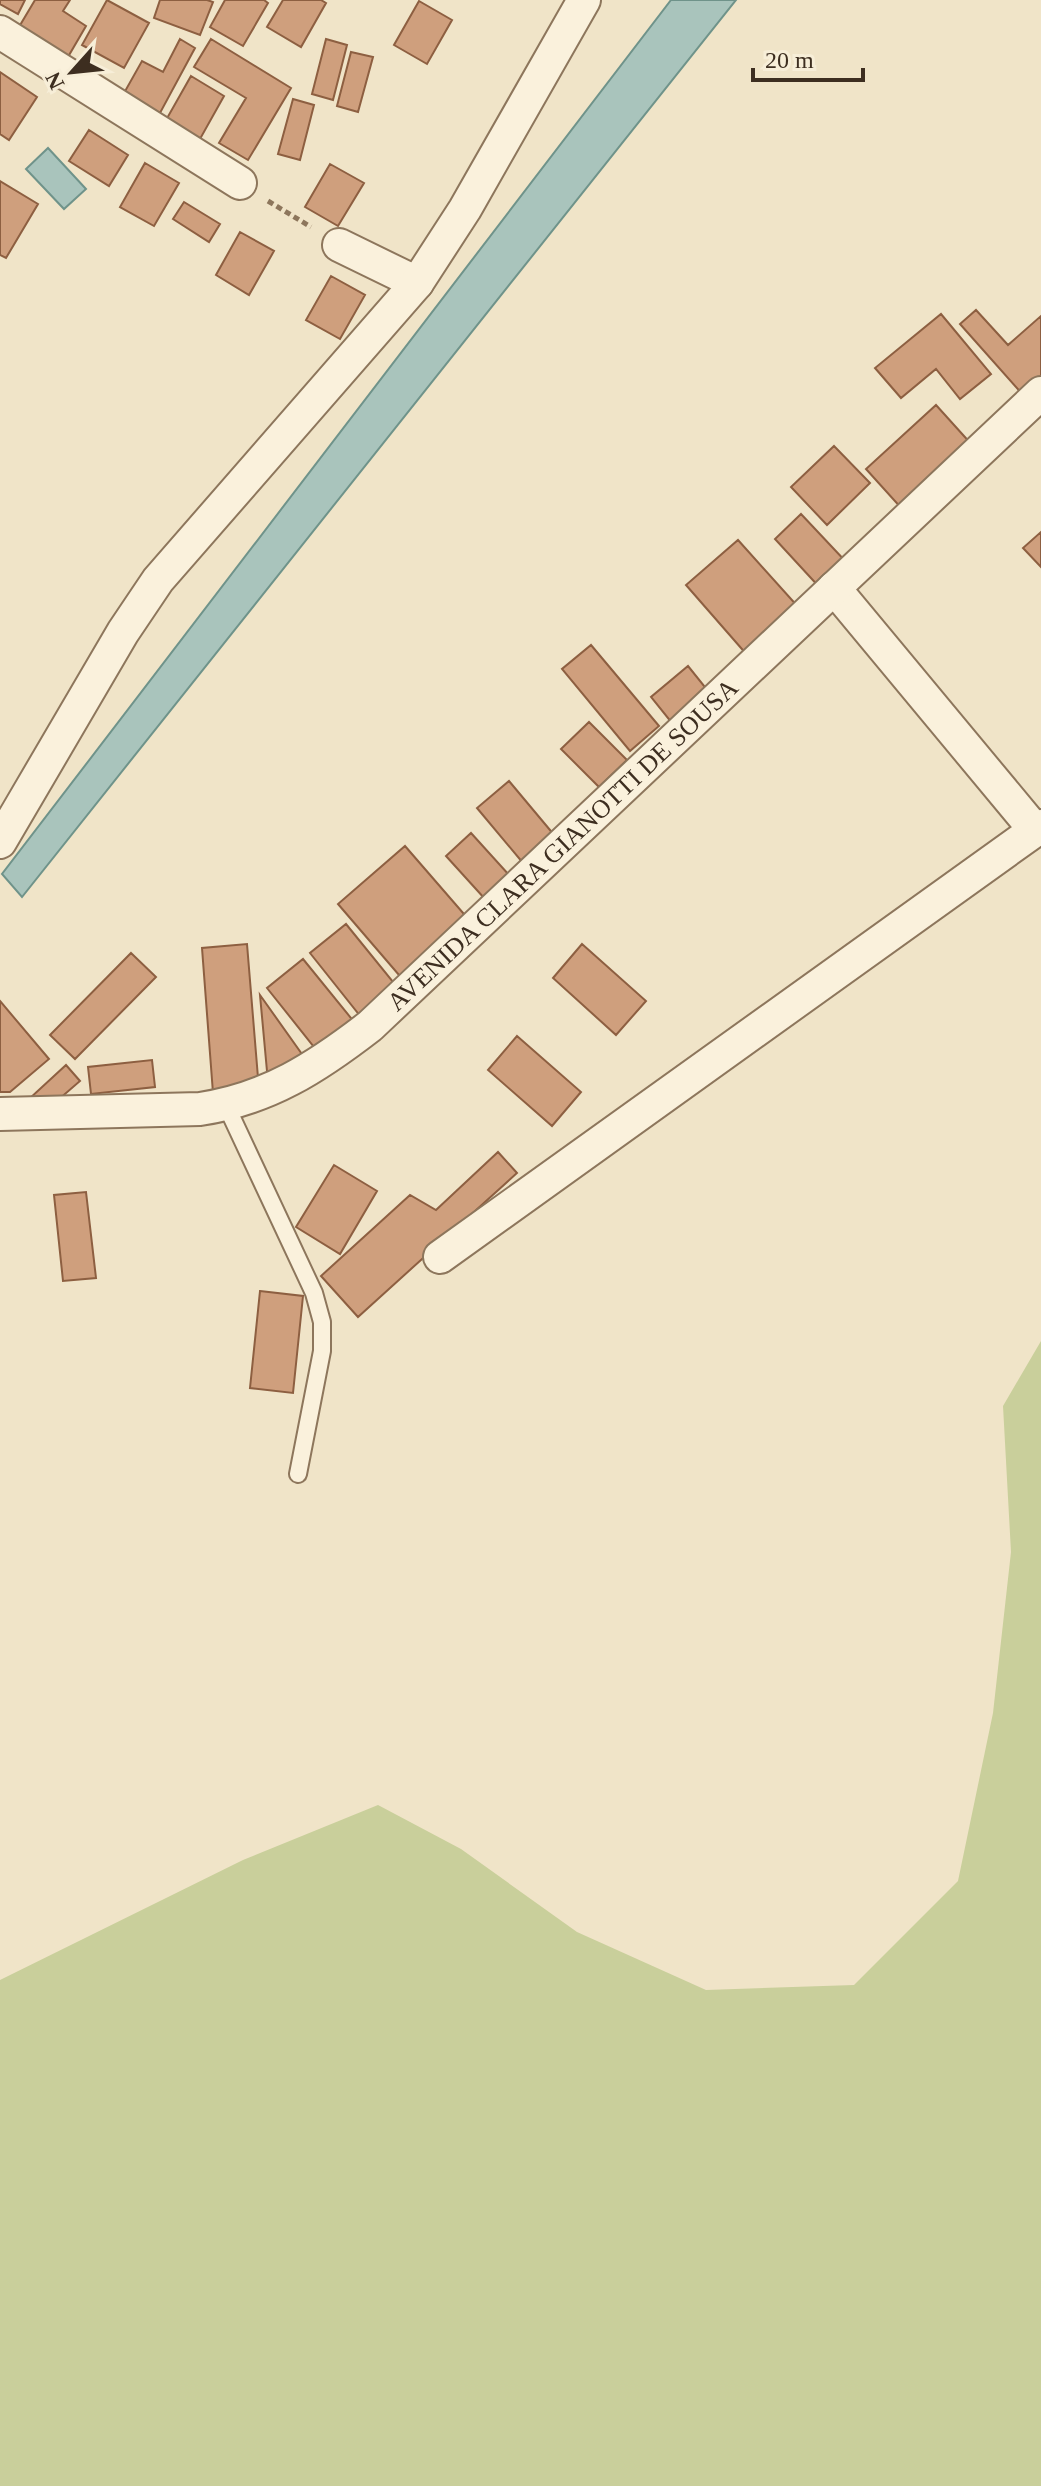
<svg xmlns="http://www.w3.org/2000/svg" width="1041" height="2486" font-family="Georgia,serif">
<rect width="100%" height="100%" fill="#f0e4c8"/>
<!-- green -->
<path fill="#c9cf9b" d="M1041,1341V2486H0V1980L243,1860L378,1805L461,1849L577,1932L706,1990L854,1985L958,1881L993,1713L1011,1552L1003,1406Z"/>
<!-- water -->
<path fill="#a9c4bc" stroke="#6f938a" stroke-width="2" d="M671,0H736L22,897L2,874Z
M48,148L86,189L64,209L26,169Z"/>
<!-- building -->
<path fill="#cf9f7d" stroke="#8d5f41" stroke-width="2" d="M0,0H25L18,14L0,4Z
M35,0H70L63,11L86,26L65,62L16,32Z
M107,0L149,23L124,68L82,45Z
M160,0H207L213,2L200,35L154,18Z
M225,0H264L268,3L243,46L210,27Z
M283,0H321L326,3L301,47L267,27Z
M419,1L452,20L427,64L394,45Z
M180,39L195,48L160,113L124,93L142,61L163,72Z
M211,39L291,88L248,160L219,143L246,98L194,67Z
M326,39L347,45L333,100L312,94Z
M351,52L373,57L358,112L337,106Z
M0,72L37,97L9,140L0,134Z
M191,76L224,96L200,139L166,120Z
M293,99L314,105L300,160L278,154Z
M89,130L128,155L109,186L69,161Z
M145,163L179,183L154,226L120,207Z
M330,164L364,183L338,226L305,207Z
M0,181L38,204L6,258L0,255Z
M184,202L220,224L209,242L173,219Z
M240,232L274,251L249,295L216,275Z
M331,276L365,295L340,339L306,320Z
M976,310L1008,345L1041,316V383L1025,397L960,324Z
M941,314L991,374L960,399L936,369L901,398L875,368Z
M936,405L973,446L903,510L866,469Z
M834,446L870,483L827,525L791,487Z
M801,514L849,565L822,590L775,539Z
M1041,532V567L1023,548Z
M738,540L800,609L748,656L686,585Z
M591,645L659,726L630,751L562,669Z
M688,666L713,697L676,728L651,697Z
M589,722L627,760L599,787L561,749Z
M509,781L555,836L523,863L477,808Z
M471,833L510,876L485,899L446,856Z
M405,846L470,921L405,982L338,904Z
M346,924L398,988L361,1017L310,953Z
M247,944L259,1090L213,1093L202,948Z
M582,944L646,1001L616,1035L553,978Z
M131,953L156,977L75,1059L50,1035Z
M303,959L355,1023L318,1052L267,988Z
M260,995L304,1057L268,1082Z
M0,1001L49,1059L10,1092H0Z
M517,1036L581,1092L552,1126L488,1070Z
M152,1060L155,1087L91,1094L88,1067Z
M66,1065L80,1081L58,1100L29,1099Z
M498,1152L517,1173L358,1317L321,1276L410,1195L436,1210Z
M334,1165L377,1191L340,1254L296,1227Z
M86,1192L96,1278L63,1281L54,1195Z
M260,1291L303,1296L293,1393L250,1388Z"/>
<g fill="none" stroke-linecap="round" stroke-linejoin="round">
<!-- lane casing -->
<g stroke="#8d765c" stroke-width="20">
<path id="lane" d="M226,1105L314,1293L322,1322V1351L298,1474"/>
</g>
<!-- street casing -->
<g stroke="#8d765c" stroke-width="36">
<g id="street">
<path d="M0,32L240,183"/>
<path d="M339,245L417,283L465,209L584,0"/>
<path d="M834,588L1035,830"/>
<path d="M0,842L123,632L158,580L417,283"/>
<path id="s1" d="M0,1114L200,1109C268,1099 317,1067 370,1026L1041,393"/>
<path d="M440,1257L1041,826"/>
</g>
</g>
<!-- path -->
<path stroke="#8d765c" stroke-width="5" stroke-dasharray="6 4" stroke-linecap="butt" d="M268,201L311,227"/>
<!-- lane -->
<use href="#lane" stroke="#faf1dc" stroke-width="16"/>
<!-- street -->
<use href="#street" stroke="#faf1dc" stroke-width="32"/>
</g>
<g text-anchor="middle" stroke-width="8" stroke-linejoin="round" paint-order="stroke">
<!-- street labels -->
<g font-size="26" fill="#3d2e20" stroke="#f7eed8">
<text dy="9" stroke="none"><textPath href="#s1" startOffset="656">AVENIDA CLARA GIANOTTI DE SOUSA</textPath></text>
</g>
</g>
<!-- north arrow -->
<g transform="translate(72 72) rotate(243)" stroke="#f7eed8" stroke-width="6" paint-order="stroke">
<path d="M0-6L14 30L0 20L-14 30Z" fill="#3d2e20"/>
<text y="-12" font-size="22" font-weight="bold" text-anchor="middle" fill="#3d2e20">N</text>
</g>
<!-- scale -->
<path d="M753 68v12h110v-12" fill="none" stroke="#3d2e20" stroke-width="4"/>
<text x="765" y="68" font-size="24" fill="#3d2e20" stroke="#f7eed8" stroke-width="6" paint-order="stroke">20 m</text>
</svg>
